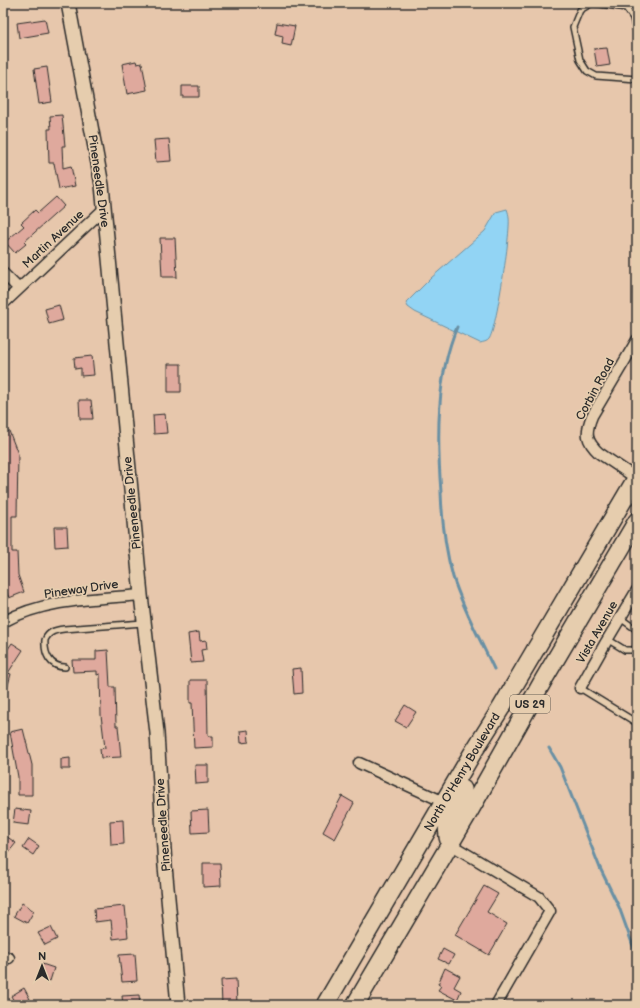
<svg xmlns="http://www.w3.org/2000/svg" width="640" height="1008" font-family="'Balsamiq Sans',sans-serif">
<rect width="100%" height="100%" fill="#e7c7ac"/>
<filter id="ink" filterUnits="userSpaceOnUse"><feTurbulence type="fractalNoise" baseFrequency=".025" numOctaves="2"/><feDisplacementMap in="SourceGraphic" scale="8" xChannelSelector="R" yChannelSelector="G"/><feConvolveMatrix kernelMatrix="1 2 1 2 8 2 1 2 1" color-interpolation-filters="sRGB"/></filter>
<g filter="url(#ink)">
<!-- water -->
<path fill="#92d4f4" stroke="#6990a4" d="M507,209C508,212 509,215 509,218C511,232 496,331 489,339C487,342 483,342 480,343L415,312L408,307L406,303L431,278L485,231L496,212Z"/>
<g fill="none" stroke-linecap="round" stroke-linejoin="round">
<!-- stream -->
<path stroke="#6990a4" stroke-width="3" d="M457,327C436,376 437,440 441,492C442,521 445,549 453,577C463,609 480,639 494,669
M549,748L560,767L600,868L619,907L637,957"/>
</g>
<!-- building -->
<path fill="#dfa99d" stroke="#2b2b2b" d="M45,19L48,33L19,38L17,23Z
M277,23L295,26L291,46L282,44L283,36L275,34Z
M607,48L610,65L597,67L594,49Z
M136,61L137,64L142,63L147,90L127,94L122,64Z
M47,67L52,102L39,104L34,69Z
M182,86H199V97H182Z
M62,115L65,146H62L63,168L71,166L75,186L59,189L54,163H49L48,129H51L50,116Z
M169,139L171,161L156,162L154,140Z
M56,197L64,206L24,242L26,244L15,253L5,242L24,226L21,223L35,210L38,213Z
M160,238H175L177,277H162Z
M59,305L63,320L49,324L45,309Z
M92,356L94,375L81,376V368L75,369L74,358Z
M168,364H181V392H168Z
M79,400H91L93,419H80Z
M165,414L167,433L154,434L153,415Z
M9,431L18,454L17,516H12V552H17L18,575L24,592L9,598L3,584V433Z
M54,527H67L68,546L55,547Z
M199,632L200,641L206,640L207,649L201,650L203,662L191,663L188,634Z
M12,643L23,650L8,673L11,674L5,696L3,695V656Z
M108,650L110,687H115L116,726H118L121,757L101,758L100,749L105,748L101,715L100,674L97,675V671L73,672L72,660H96V651Z
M301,668L302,693L294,694L292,669Z
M190,680H207L208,736H213V747L194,748L192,703H190Z
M405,705L416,712L406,727L395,721Z
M23,729L32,765V795H18V777L10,732Z
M248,730L249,742L241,743L240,731Z
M70,758V769H61V759Z
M195,765H208V783L196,784Z
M342,796L354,803L335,839L323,832Z
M15,809L31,811L29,825L13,823Z
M208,810L209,832L192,833L191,811Z
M123,820L124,844L111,845L110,821Z
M3,834L16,843L3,859Z
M29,839L39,846L33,855L23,848Z
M203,863H220L221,886L203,887Z
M484,886L498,894L487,912L507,924L489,955L455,935Z
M22,903L34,911L27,923L14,916Z
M125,906L128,937L113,939L111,920L95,922L94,909Z
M51,927L57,939L45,945L38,933Z
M443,949L454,955L449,964L438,959Z
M135,954L137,981L122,982L119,955Z
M42,964L54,968L50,981L38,977Z
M445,968L460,976L454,987L461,991L457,1000L438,990L441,986L438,984Z
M236,979L237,1005H222L221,980Z
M24,988L30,999L20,1005H16L11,996Z
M139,995L140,1005H123L122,996Z"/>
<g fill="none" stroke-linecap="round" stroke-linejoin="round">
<!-- service casing -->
<g stroke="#2b2b2b" stroke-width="8">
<path id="service" d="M592,3L580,10L573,27L580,60L587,71L596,76L637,79
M594,3L626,8L633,18L637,36
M620,618L637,630
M607,639L625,650H634L637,645
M65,667C50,667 44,654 45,640C49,631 56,630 64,629L143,623
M580,688L637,723"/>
</g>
<!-- minor casing -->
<g stroke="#2b2b2b" stroke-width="13">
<path id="minor" d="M3,273L19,289
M3,304L104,209
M636,478L599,453C586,441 585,433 592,416L637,340
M3,622C44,599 95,599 141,595
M580,688L606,642L637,590
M359,763L444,802
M450,844L539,897L550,911L496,1005
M3,956L9,958"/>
</g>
<!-- tertiary casing -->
<g stroke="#2b2b2b" stroke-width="16">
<path id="tertiary" d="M68,3L102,185L141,595L157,733L165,866L178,1005"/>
</g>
<!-- trunk casing -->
<g stroke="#2b2b2b" stroke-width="20">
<path id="trunk" d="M450,844C442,823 454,808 463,789
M325,1005L472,754L501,708L637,477
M355,1005L469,812L544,679L637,521"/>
</g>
<!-- service -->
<use href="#service" stroke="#e6cdae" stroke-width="5"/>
<!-- minor -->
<use href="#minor" stroke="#e6cdae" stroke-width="10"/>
<!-- tertiary -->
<use href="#tertiary" stroke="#e6cdae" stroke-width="13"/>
<!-- trunk -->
<use href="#trunk" stroke="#e6cdae" stroke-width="17"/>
</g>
</g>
<g text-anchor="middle" stroke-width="3.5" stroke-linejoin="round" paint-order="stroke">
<!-- shield labels -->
<rect fill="#e6cdae" stroke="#635c52" stroke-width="1" x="510" y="695" width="40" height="18" rx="3"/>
<g font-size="11" font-weight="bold" fill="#2b2b2b">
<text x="530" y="708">US 29</text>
</g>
<!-- street labels -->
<g font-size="12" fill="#2b2b2b" stroke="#e6cdae">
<text transform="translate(99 181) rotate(82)" y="4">Pineneedle Drive</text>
<text transform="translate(53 239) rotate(-43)" y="4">Martin Avenue</text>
<text transform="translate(595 389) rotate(-62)" y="4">Corbin Road</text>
<text transform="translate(132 503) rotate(-96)" y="4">Pineneedle Drive</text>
<text transform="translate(81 589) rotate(-8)" y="4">Pineway Drive</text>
<text transform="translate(597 632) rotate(-60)" y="4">Vista Avenue</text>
<text transform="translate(462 772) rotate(-59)" y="4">North O'Henry Boulevard</text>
<text transform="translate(163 825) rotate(-94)" y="4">Pineneedle Drive</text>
</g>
</g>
<!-- margin -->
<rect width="640" height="1008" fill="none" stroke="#e6cdae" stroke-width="16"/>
<rect x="8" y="8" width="624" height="992" fill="none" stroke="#2b2b2b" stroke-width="1.5" filter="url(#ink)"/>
<!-- north arrow -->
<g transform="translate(42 966)" stroke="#e6cdae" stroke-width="3" paint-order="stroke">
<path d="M0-3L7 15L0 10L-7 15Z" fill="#2b2b2b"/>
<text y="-6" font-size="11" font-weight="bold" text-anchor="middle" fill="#2b2b2b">N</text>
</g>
</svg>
